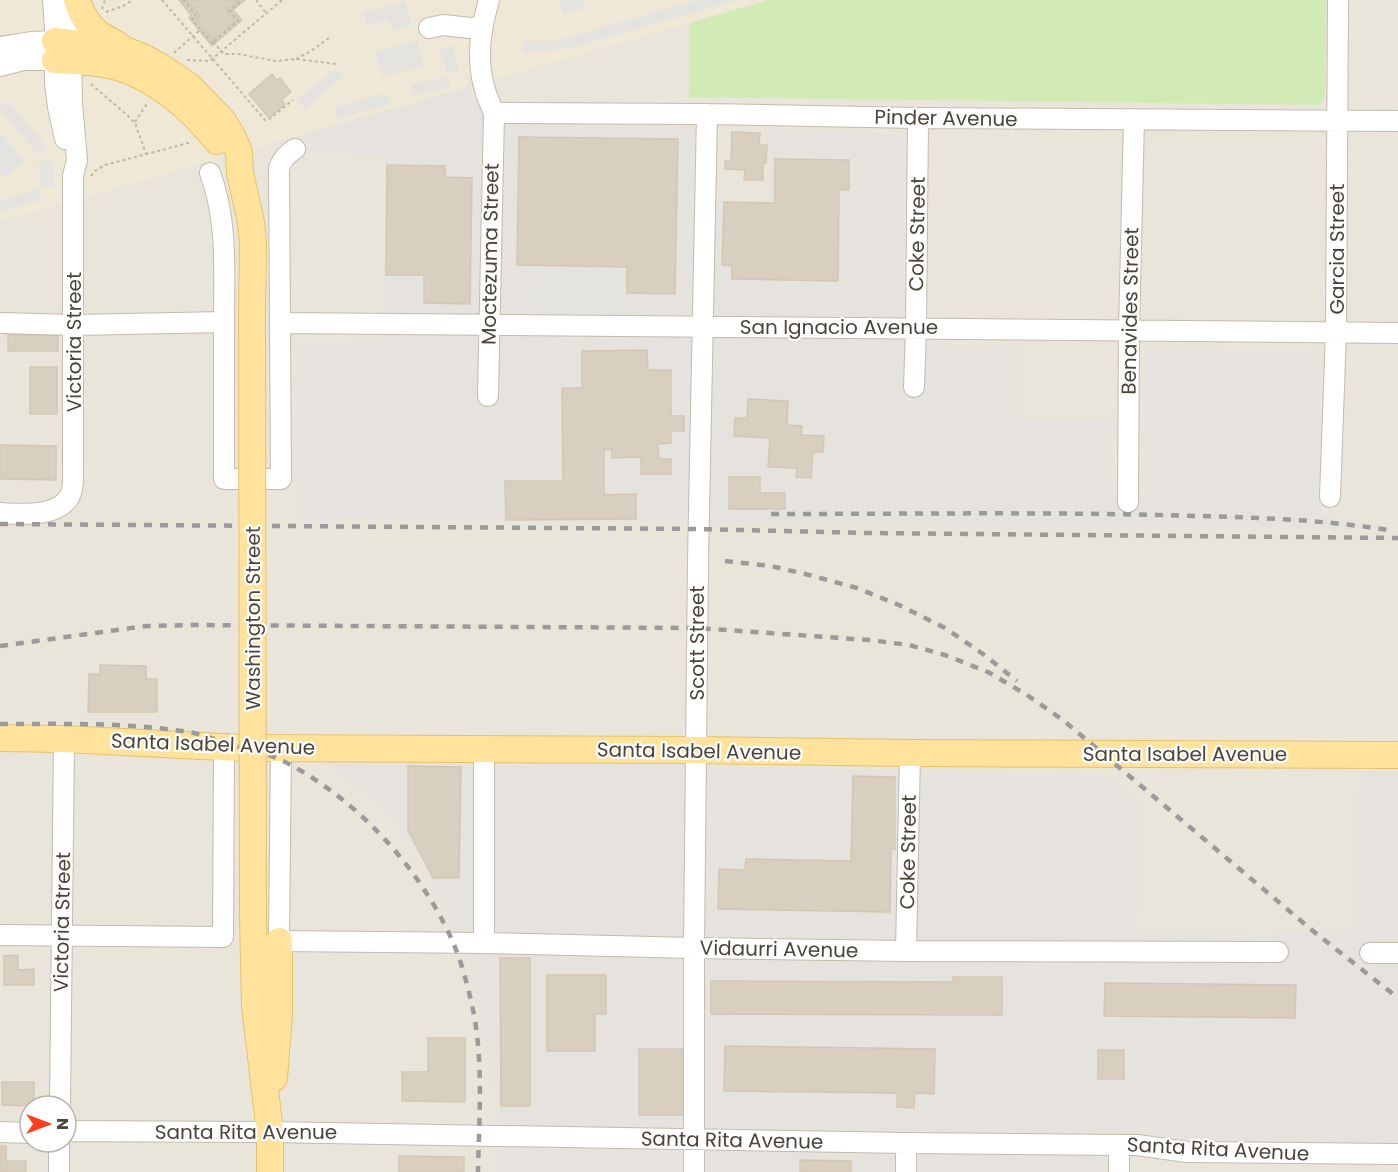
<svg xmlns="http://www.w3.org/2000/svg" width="1398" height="1172" font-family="Poppins,sans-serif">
<rect width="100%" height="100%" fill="#f6f3ec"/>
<!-- residential -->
<path fill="#eae5da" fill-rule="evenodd" d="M0,0H1398V1172H0ZM30,1106H66V1142H30Z"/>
<!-- industrial -->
<path fill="#e6e2dd" d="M468,87L482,113L517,121L693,126L697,130L698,201L770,203L771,128L903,135L901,345L1017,344L1018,420H1112V496H1144L1147,349L1318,350L1321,514L1397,529L298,519L297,344L383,343L386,155L298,154V136Z
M315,756L1108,776L1141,807L1136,929L1261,934L1356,929L1360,771L1398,772V1150L1187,1149L1140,1132L1099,1163V1172H498L499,1108L468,954L420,855L400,826L373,797Z"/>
<!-- education -->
<path fill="#efe8d6" d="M0,0H768L494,79L490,66L465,74L468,87L0,221Z"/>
<!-- green -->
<path fill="#d2eab5" d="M768,0H1326L1325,94L1320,105L689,97L690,23Z"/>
<!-- parking -->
<path fill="#e5e3e0" d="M559,0H584L586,8L563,15Z
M697,0H737L578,46L554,50L523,52V41H553L570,37Z
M405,1L412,26L392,31L388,19L367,25L363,12Z
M417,40L423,66L382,77L375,52Z
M452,45L459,71L447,74L440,48Z
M337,68L344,76L304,109L297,100Z
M448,76L450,87L414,96L411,85Z
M387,93L390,104L337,118L334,107Z
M8,100L47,147L37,155L0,109V107Z
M0,132L25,161L5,178L0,173Z
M39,161H53V187H40Z
M39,189L42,200L0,212V200Z
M535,272H621L619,311L530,312Z"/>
<!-- building -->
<path fill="#d8cfc1" stroke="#d3c7b4" stroke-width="1.5" d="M179,0H186L200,16L196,19L213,40L235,21L226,11L238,0H245L233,10L242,20L212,46L189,18L191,15Z
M186,0H238L226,11L235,21L213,40L196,19L200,16Z
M272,74L277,80L280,78L291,92L281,100L285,104L269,118L249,94Z
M732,132L760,133L759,145H767L766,163H763V180H744L745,170L725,169V161H731Z
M519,137L678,139L675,294L627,293V267L517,265Z
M775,159L849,160V190H839L838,281L732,279V266L722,265L724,202L775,203Z
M387,165L445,166V177L472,178L470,304L424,303V275H386Z
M8,335H58V351H8Z
M647,350L648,370H671V416H684V431H671V443L658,444L659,459H671V474H641V457L612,458V449H604V495L636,494V519L506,520L505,481H563L562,388H582V351Z
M30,367H57V414H30Z
M748,399L788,401L787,425L802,426L801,435L824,436L823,452H813L811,478L796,477L797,468L768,467L770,438L734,436L735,418H747Z
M0,445L56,446V480L0,479Z
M729,477H760V493H785V509H729Z
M100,665L146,666V679H157V712H88L89,674H100Z
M408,766L461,767L459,878H433L408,830Z
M853,776L895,777V849H891L890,912L718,909L719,869L745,870L746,859L851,861Z
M18,955V970L34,969V985H4V956Z
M500,958H530V1106H501Z
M547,975H606V1014H595V1051H547Z
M953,977H1002V1015L711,1014V981L953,982Z
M1105,983L1296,985L1295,1018L1104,1016Z
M428,1038H465V1102L402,1101V1072H428Z
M725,1046L935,1049L934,1094L915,1093L914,1108L897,1107V1093L724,1091Z
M639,1049H684V1115H639Z
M1098,1050H1124V1079H1098Z
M2,1082H34V1106L2,1105Z
M0,1146H6V1161H26V1172H0Z
M399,1156L464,1157V1172H399Z
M800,1160L851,1161V1172H800Z"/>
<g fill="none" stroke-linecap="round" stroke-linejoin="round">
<!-- minor casing -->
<g stroke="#c2bbae" stroke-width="22">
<path id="minor" d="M53,0L55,30V83L58,107L65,139
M429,28L443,25L470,28L482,26
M0,47L32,42L55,41
M0,66L23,60H55
M494,113L707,114L918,118L1398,121
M210,173C228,221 224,272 224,323C224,375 224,427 224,479H281L279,168C282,159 287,154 295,149
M0,323L74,325L224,322
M280,323L1398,333
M914,387L916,328L918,118
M488,396L494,113C490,104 486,95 484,86C476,57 481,28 489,0
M1330,497L1336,332L1338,0
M1128,502L1129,331L1134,119
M0,513C21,514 62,518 71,493C74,485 73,473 73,464V176L77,160L72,104L71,43L68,0
M281,747L279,941L484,943L694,948L906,951L1278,952
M0,935L223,937L224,747
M484,943V749
M906,951L910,753
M1370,953H1398
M60,1106L64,739
M66,1131L270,1132L906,1143L1119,1145H1137L1187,1152L1398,1154
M0,1132L30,1133
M59,1172V1142
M694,1172V948L698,561L707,114
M906,1172V1143
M1119,1172V1145"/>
</g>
<!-- major casing -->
<g stroke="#e6c16a" stroke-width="28">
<path id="major" d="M77,0C81,14 90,29 102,36C108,40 114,42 119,46
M55,41L125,50L143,57L161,67L189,86L223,121L233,138L239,152L240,173L251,222L253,242L252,314
M55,60C77,61 100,62 121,68C159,81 192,110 217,141
M0,738L64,739L242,748L696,750L910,753L1398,755
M253,916L255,1006L270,1132V1172
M274,1078L279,1014V941"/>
</g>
<!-- path -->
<path stroke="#c4b79f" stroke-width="2" stroke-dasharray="3 3" stroke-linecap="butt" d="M162,0L265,120H268L271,118L293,100
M183,0L196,16L192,19L212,43L238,21L230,11L242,0
M256,0L266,13
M102,9L105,0
M106,12L123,6L133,0
M213,42L224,54H238L276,61L296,59L336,64
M174,53L201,29
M296,59L311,51L329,38
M187,60L209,61L212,59L282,0
M91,84L127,115L135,123L146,154
M135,122L148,102
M91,176L95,171L105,165L192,142"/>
<!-- minor -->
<use href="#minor" stroke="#fff" stroke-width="20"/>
<!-- major -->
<use href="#major" stroke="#ffe39c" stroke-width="26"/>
<!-- rail -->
<path stroke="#9a9a9a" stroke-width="4.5" stroke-dasharray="8 8" stroke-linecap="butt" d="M771,514C900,514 1029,512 1158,515C1237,517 1316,518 1394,531
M0,524L698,529L867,533L1398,538
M725,561L771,566L809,575L857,588L899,605L945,628L983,654L1017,681
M0,646L146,626L193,625L697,628L869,640L909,645L945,655L988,672L1027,695L1063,720L1313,931L1398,998
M0,724C65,724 130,722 194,733C207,736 220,741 233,745C249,750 266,753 281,760C354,796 419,866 452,940C461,960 467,983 472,1005C484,1059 479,1117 478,1172"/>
<!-- major-bridge casing -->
<g stroke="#e6c16a" stroke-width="28" stroke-linecap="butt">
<path id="major-bridge" d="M252,314L253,916"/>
</g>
<!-- major-bridge -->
<use href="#major-bridge" stroke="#ffe39c" stroke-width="26"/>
</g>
<g text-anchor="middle" stroke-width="4.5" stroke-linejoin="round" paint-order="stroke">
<!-- street labels -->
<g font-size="20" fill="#4b4439" stroke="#fff">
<text transform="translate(946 118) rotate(1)" y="7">Pinder Avenue</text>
<text transform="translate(917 234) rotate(-89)" y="7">Coke Street</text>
<text transform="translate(1337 249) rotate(-90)" y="7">Garcia Street</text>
<text transform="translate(490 254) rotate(-89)" y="7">Moctezuma Street</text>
<text transform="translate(1130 311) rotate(-89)" y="7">Benavides Street</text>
<text x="839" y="334">San Ignacio Avenue</text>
<text transform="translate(74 342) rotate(-90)" y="7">Victoria Street</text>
<text transform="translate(253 618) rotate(-90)" y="7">Washington Street</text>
<text transform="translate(697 643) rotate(-90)" y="7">Scott Street</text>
<text transform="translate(213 744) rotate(2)" y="7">Santa Isabel Avenue</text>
<text transform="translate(699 751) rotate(1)" y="7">Santa Isabel Avenue</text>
<text x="1185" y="761">Santa Isabel Avenue</text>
<text transform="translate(908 852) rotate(-89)" y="7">Coke Street</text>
<text transform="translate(62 922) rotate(-89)" y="7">Victoria Street</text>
<text transform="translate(779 949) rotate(1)" y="7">Vidaurri Avenue</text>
<text x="246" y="1139">Santa Rita Avenue</text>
<text transform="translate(732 1140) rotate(1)" y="7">Santa Rita Avenue</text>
<text transform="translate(1218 1149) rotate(3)" y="7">Santa Rita Avenue</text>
</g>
</g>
<!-- north arrow -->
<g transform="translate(48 1124) rotate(90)"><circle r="28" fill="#ffffff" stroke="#b7b4b0" stroke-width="1.5"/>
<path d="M0-4.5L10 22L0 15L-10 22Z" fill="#fc3f1d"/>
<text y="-9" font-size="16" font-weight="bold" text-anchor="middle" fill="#4b4439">N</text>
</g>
</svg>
